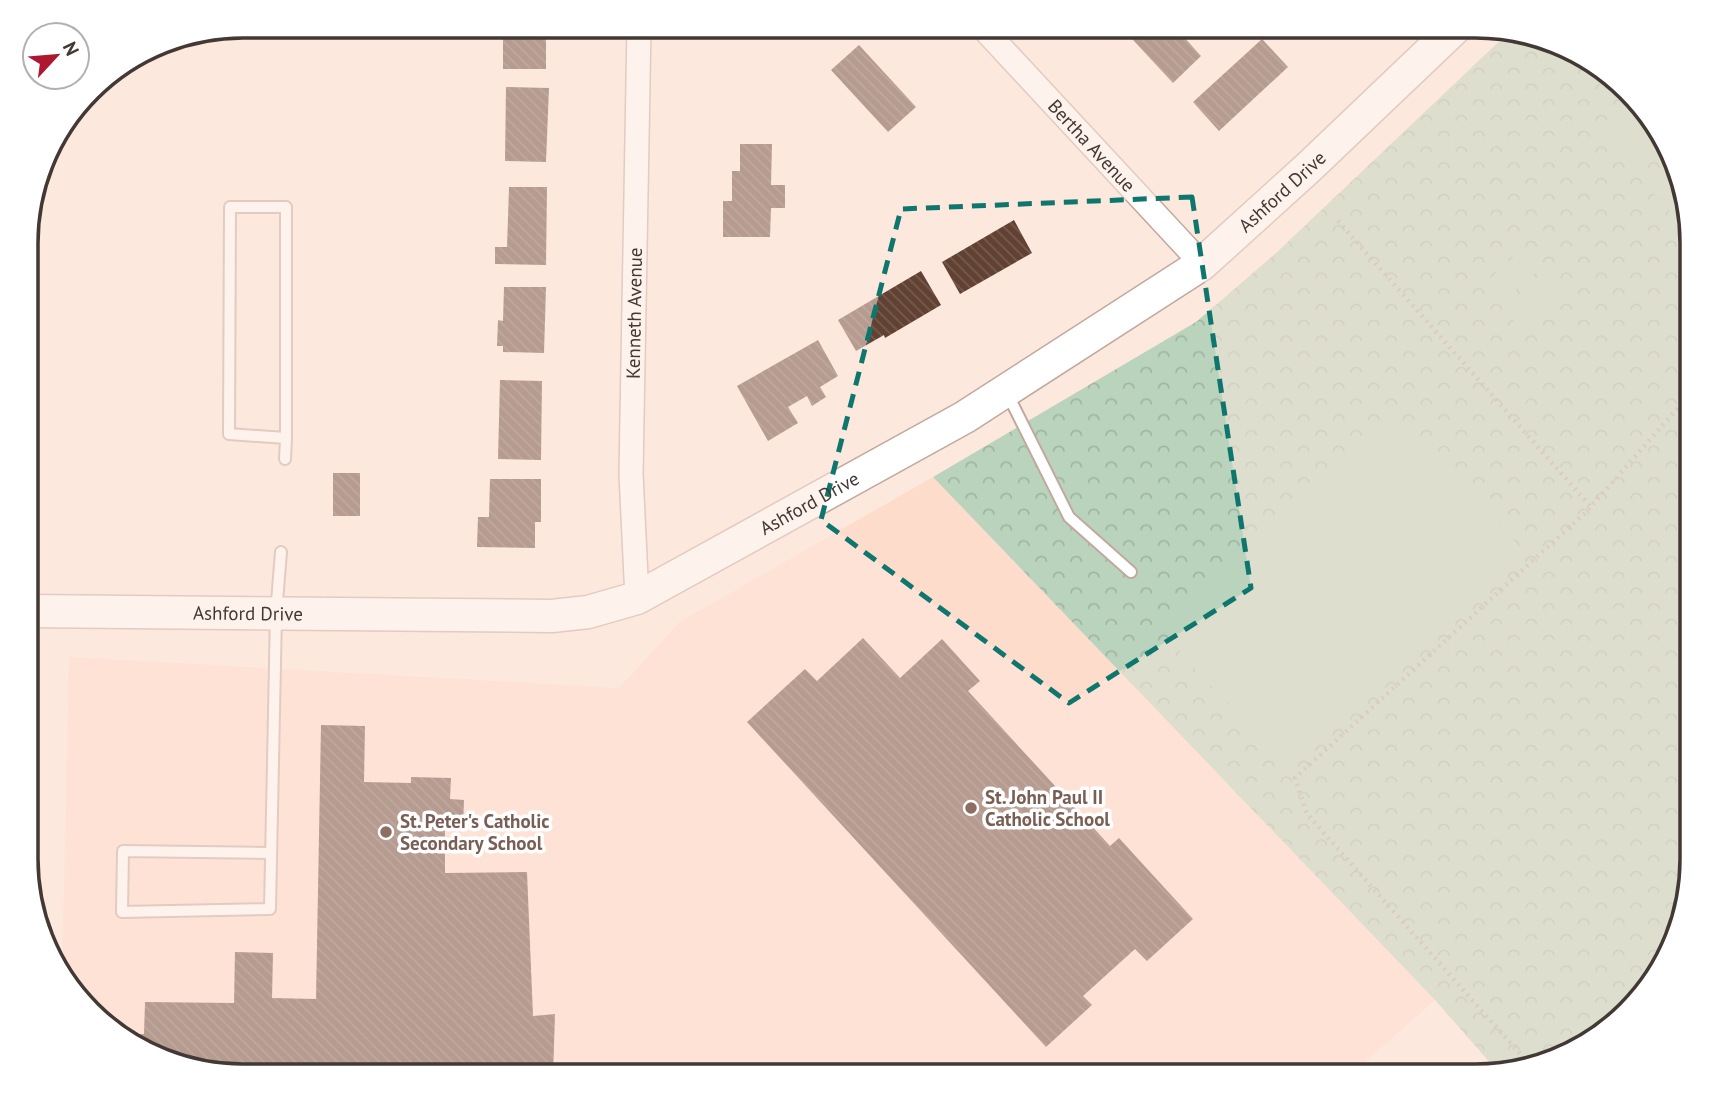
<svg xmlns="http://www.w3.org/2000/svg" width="1719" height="1103" font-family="'PT Sans',sans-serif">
<defs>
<pattern id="park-crowns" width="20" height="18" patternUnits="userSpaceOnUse" patternTransform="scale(1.75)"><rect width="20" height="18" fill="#b9d3bc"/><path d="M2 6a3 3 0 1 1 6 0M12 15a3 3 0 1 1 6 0" fill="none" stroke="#a0b6a2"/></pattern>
<pattern id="building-back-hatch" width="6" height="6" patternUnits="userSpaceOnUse" patternTransform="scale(1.75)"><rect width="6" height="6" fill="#614132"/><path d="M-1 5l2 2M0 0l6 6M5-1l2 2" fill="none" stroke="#755b4f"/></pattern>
</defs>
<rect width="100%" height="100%" fill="#fde8de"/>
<!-- built -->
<path fill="#fedccc" d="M933,477L1435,1000L1349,1076L243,1077L174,1065L123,1040L62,976L69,657L619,688L680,622Z"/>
<!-- park -->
<path fill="url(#park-crowns)" d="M1509,32L1545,38L1596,63L1664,135L1692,230V873L1656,980L1584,1048L1499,1073L1435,1000L933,477L1196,322L1276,253Z"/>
<!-- pitch -->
<path fill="#b9d3bc" d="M1635,104L1664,135L1665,141L1633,171L1601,135Z
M1671,158L1686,208L1676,218L1644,182Z
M1524,247L1542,266L1499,305L1482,286Z
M1549,275L1567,294L1524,333L1507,313Z
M1396,414L1527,555L1288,761L1194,668L1163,630Z"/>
<!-- building -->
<path fill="url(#building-back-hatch)" d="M503,26H546V69H503Z
M1120,26H1174L1201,56L1173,83Z
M1262,39L1288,67L1219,131L1193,102Z
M859,45L916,107L888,132L831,70Z
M506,87L549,88L546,162L505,161Z
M740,144H772L771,185H785V208H771L770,237H723V201H732V171H740Z
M509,187H547L546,265L495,264V247H507Z
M1014,220L1032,253L960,294L942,262Z
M921,271L941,305L885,338L884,335L856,351L838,320Z
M504,287H546L544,353L503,352V346H497L498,320L503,321Z
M818,340L838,376L820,387L826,397L812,406L807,396L788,407L798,423L768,441L737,386Z
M500,380L542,381L541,460L498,459Z
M333,473H360V516H333Z
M490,479H541V522H535V548L477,547L478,517H489Z
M863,638L900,678L942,639L980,681L968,691L1110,846L1119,838L1193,919L1147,961L1135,949L1083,996L1092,1005L1046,1047L747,722L805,669L817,681Z
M321,725L365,726L364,782L411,783V777L451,778L450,799L464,800L463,828H445V873L527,872L533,1016L555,1014L553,1077H243L174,1065L123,1040L117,1034H144L145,1002L234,1003L235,952L273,953L272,998L316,999Z"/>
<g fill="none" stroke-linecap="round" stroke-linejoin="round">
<!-- lane casing -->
<g stroke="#c1a99d" stroke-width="14">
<path id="lane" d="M1007,393L1069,517L1131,572
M285,459L286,438V207H230L229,434L286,438
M269,853L123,851L122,912L270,909L276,614L281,552"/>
</g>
<!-- street casing -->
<g stroke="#c1a99d" stroke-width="26">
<g id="street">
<path id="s1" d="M981,26L1202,264"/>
<path id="s2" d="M637,598L631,474L639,26"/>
</g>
</g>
<!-- secondary casing -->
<g stroke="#c1a99d" stroke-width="35">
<g id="secondary">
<path id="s3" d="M28,611L552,616L588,612L637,598L965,417L1202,264L1308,168L1457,26"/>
</g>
</g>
<!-- path -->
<path stroke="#b6a69d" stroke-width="4.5" stroke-dasharray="2 5" stroke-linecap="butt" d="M1338,221L1591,507
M1529,1064L1307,814L1295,778L1586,512L1692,392"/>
<!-- lane -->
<use href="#lane" stroke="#fff" stroke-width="10"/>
<!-- street -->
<use href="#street" stroke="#fff" stroke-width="23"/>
<!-- secondary -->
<use href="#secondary" stroke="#fff" stroke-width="32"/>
</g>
<!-- marked area -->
<path d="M0 0H1719V1103H0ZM1192,197L1251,588L1069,703L821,520L901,209Z" fill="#fde8de" fill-opacity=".55" fill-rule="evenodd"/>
<path fill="none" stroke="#0f766e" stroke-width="5" stroke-dasharray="14 9" stroke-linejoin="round" d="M1192,197L1251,588L1069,703L821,520L901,209Z"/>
<!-- markers -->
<g fill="#8d6e63" stroke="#fff" stroke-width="2.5">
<circle cx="971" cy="808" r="7"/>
<circle cx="386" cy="832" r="7"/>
</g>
<g text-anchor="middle" stroke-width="7" stroke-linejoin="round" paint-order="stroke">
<!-- street labels -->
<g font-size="19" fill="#433934" stroke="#fff">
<text dy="7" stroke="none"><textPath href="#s1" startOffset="163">Bertha Avenue</textPath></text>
<text dy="7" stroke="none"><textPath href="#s3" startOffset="1376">Ashford Drive</textPath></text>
<text dy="7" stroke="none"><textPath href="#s2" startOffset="285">Kenneth Avenue</textPath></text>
<text dy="7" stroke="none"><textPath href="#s3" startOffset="808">Ashford Drive</textPath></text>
<text dy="7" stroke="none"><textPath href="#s3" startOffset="220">Ashford Drive</textPath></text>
</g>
<!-- education labels -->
<g font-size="19" font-weight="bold" fill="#785e54" stroke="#fff" text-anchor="start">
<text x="985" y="804">St. John Paul II<tspan x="985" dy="22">Catholic School</tspan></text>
<text x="400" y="828">St. Peter's Catholic<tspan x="400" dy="22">Secondary School</tspan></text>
</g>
</g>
<!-- crop -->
<path d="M0 0H1719V1103H0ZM243 38H1475A205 205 0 0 1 1680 243V859A205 205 0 0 1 1475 1064H243A205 205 0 0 1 38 859V243A205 205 0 0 1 243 38Z" fill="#fff" fill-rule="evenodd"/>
<path fill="none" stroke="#433934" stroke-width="3.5" d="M243 38H1475A205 205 0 0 1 1680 243V859A205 205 0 0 1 1475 1064H243A205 205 0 0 1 38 859V243A205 205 0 0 1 243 38Z"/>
<!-- north arrow -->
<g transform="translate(56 56) rotate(64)"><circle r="33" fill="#ffffff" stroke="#b4b0ae" stroke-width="2"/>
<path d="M0-5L12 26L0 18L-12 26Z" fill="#ad1831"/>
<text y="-10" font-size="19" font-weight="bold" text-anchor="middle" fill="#433934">N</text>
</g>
</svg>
